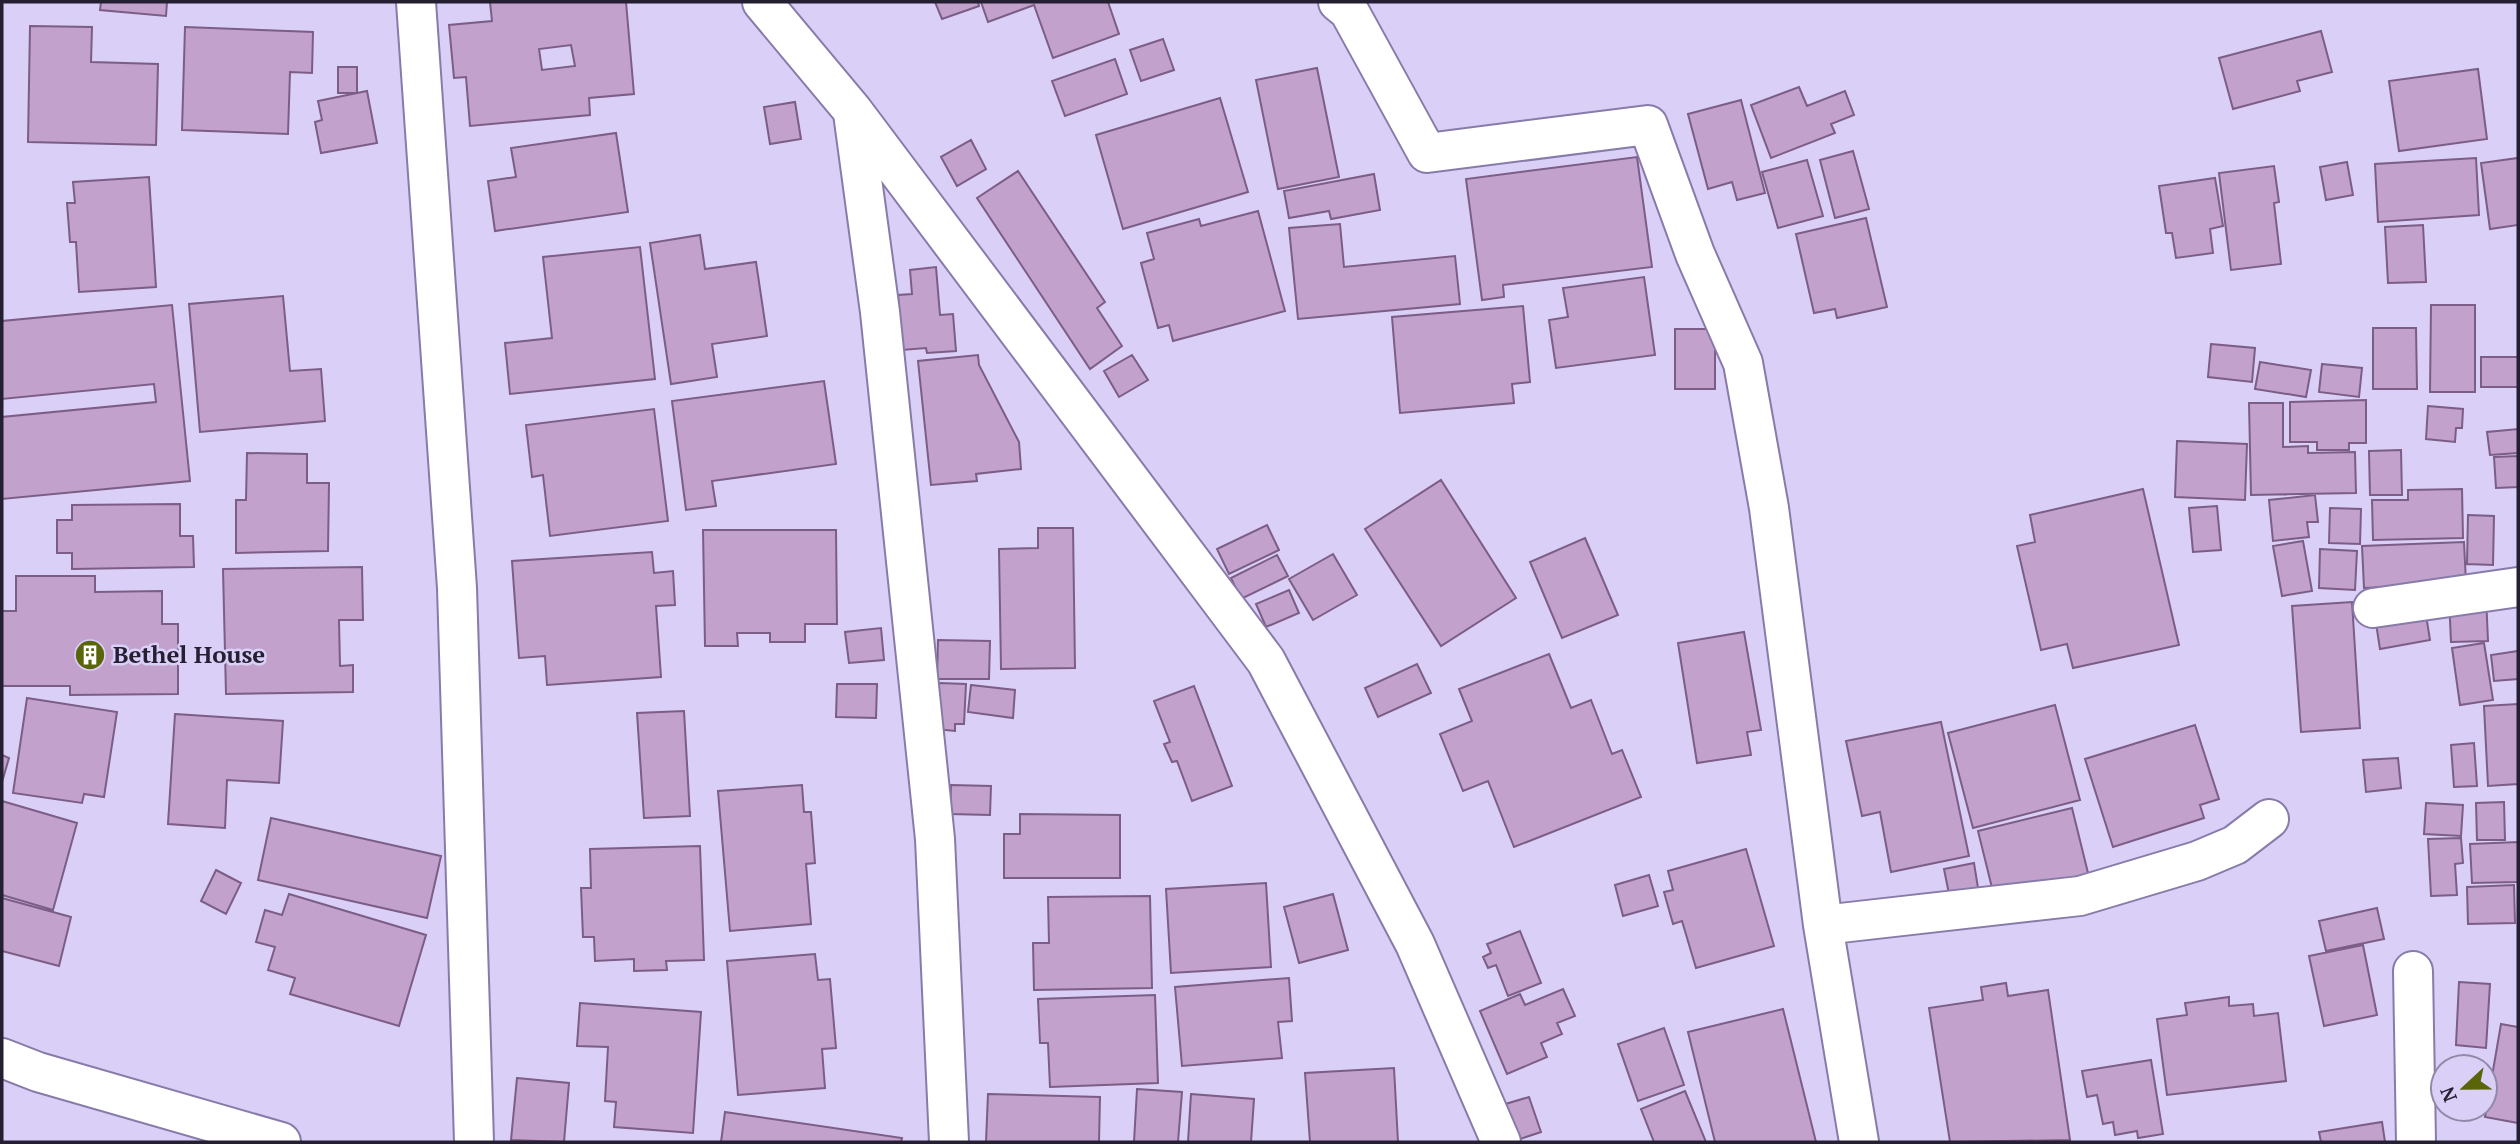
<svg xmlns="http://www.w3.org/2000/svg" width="2520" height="1144" font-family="'PT Serif',serif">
<rect width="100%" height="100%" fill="#dacff7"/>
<!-- building -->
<path fill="#c2a2cd" stroke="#7b5d85" stroke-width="2" fill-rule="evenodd" d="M101,2H167L166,16L100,10Z
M490,2H626L634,94L589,98L590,115L470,126L466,77L454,78L449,25L492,21ZM571,45L575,66L542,70L539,49Z
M935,2H978L979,6L942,19Z
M981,2H1108L1119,34L1053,58L1034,5L988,22Z
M30,26L92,27L91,62L158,64L156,145L28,142Z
M185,27L313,32L312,73L290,72L288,134L182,130Z
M2321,31L2332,72L2297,81L2300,91L2233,109L2219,58Z
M1163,39L1174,70L1141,81L1130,50Z
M1115,59L1127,94L1065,116L1052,81Z
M338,67H357V93H338Z
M1317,68L1339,177L1278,189L1256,80Z
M2478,69L2487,139L2399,151L2389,81Z
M1799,87L1807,106L1845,91L1854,115L1831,124L1835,133L1771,158L1751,105Z
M367,91L377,143L321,153L315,122L322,120L318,101Z
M1220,98L1248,192L1123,229L1096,135Z
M1741,100L1765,193L1737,200L1732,182L1708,189L1688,114Z
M795,102L801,139L770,144L764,107Z
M616,133L628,212L495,231L488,181L516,177L511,148Z
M971,140L986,169L957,186L941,157Z
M1853,151L1869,209L1835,218L1820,160Z
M1637,157L1652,267L1503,285L1504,297L1482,300L1466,179Z
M2476,158L2479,215L2378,222L2375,164Z
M2518,158V225L2490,229L2481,163Z
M1807,160L1823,216L1778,228L1762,172Z
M2347,162L2353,195L2326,200L2320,167Z
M2274,166L2279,202L2274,203L2281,264L2231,270L2219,173Z
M1018,171L1105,302L1097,308L1122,346L1090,369L977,198Z
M1374,174L1380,210L1331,219L1329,211L1289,218L1284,191Z
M149,177L156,287L79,292L76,242H70L67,203H75L73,182Z
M2215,178L2223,226L2210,229L2213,253L2176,258L2172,233H2166L2159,186Z
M1258,211L1285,311L1173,341L1169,325L1158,328L1141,263L1154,259L1147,233L1199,219L1201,226Z
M1866,218L1887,307L1837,318L1835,309L1814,313L1796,234Z
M1340,224L1344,267L1455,256L1460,304L1298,319L1289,228Z
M2423,225L2426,282L2388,283L2385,227Z
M700,235L705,269L756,262L767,336L712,344L717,377L671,384L650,243Z
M640,247L655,379L510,394L505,343L552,338L543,257Z
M936,267L940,315L953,314L956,351L927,353L926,348L902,350L898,295L912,294L910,270Z
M1644,277L1655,355L1556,368L1549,320L1568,317L1563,288Z
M283,296L290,371L321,369L325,421L200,432L189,304Z
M172,305L190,481L2,499V417L156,402L154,384L2,399V321Z
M2431,305H2475V392H2430Z
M1523,306L1530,382L1512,384L1514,403L1400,413L1392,317Z
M2373,328H2416L2417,389H2373Z
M1675,329H1715V389H1675Z
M2211,344L2255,348L2252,382L2208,377Z
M978,355L979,365L1019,442L1021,469L976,474L977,481L931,485L918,361Z
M1132,355L1148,380L1119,397L1104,371Z
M2481,357H2518V387H2481Z
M2260,362L2311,370L2306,397L2255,389Z
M2322,364L2362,368L2359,397L2319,392Z
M824,381L836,464L712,481L716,506L686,510L672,401Z
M2366,400V443H2349V450H2317V442H2290V402Z
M2249,403H2283V447L2308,446V453L2355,452L2356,493L2251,495Z
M2428,406L2463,409L2462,428H2456L2455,442L2426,439Z
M654,409L668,521L550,536L543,475L532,477L526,425Z
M2518,429V453L2490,455L2487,432Z
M2177,441L2247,444L2245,500L2175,497Z
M2401,450L2402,495H2370L2369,451Z
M247,453L307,454V483H329L328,551L236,553V500H246Z
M2518,456V487L2496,488L2494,457Z
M1441,480L1516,598L1441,646L1365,529Z
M2143,489L2179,645L2073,668L2067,644L2041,650L2017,546L2035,542L2030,515Z
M2462,489L2463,538L2373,540L2372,500H2408V490Z
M2315,495L2318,522H2307L2309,537L2273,541L2269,500Z
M180,504V536H193L194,567L72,569V553H57V520H72V505Z
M2217,506L2221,550L2193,552L2189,508Z
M2330,508L2361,509L2360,544L2329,543Z
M2468,515L2494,516L2493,565L2467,564Z
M1267,525L1279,550L1229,574L1217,549Z
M1038,528H1073L1075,668L1001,669L999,549L1038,548Z
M703,530H836L837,624H805V642H770V633H737L738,646H705Z
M1585,538L1618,615L1562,638L1530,562Z
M2303,541L2312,591L2282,596L2273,546Z
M2464,542L2466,583L2364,588L2362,546Z
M2320,549L2357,551L2355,590L2319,588Z
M652,552L654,573L673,571L675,605L656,606L661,677L547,685L545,656L519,658L512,561Z
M1333,554L1357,595L1313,620L1289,579Z
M1277,555L1288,576L1241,599L1231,578Z
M362,567L363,620H339L340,666L353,665V692L226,694L223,569Z
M16,576H95V592L162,591V624H178V694L70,695V686H2V611H16Z
M1289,590L1299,613L1266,627L1256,604Z
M2486,596L2488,641L2451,642L2449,598Z
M2352,602L2360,728L2301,732L2292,606Z
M2425,609L2430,640L2380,649L2375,617Z
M881,628L884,660L849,663L845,632Z
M1744,632L1761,730L1747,732L1751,755L1697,763L1678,643Z
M938,640L990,641L989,679H937Z
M2484,643L2493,700L2460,705L2452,648Z
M2518,651V679L2494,681L2491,655Z
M1549,654L1571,708L1591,700L1612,754L1622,750L1641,797L1514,847L1488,781L1463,791L1440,734L1472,721L1459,689Z
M1417,664L1431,693L1378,717L1365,688Z
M939,683L966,684L964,724H955V731L936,729Z
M837,684H877L876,718L836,717Z
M971,685L1015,690L1013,718L968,712Z
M1194,686L1232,786L1192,801L1177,761L1172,762L1164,744L1170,742L1154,701Z
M27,698L117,712L104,797L84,794L82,803L13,793Z
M2518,704V784L2488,786L2484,706Z
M2055,705L2080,800L1973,828L1948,733Z
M684,711L690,816L644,818L637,713Z
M175,714L283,721L279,783L227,780L225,828L168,824Z
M1941,722L1969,856L1891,872L1880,812L1862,816L1846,741Z
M2195,725L2219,799L2200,805L2204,818L2113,847L2085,759Z
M2474,743L2477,786L2454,787L2451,745Z
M2,755L9,758L2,782Z
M2398,758L2401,788L2366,792L2363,760Z
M802,785L804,812H811L815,863L806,864L811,924L730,931L718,791Z
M951,785L991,786L990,815L950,814Z
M2,801L77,823L53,910L2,895Z
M2504,802L2505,840H2477L2476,803Z
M2426,803L2463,805L2461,836L2424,834Z
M2072,808L2090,881L1996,904L1978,831Z
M1020,814L1120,815V878H1004V834H1020Z
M271,818L441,856L427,918L258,880Z
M2461,838L2463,863L2455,864L2457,895L2431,896L2428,839Z
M2518,842V882L2472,883L2470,844Z
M700,846L704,960L666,961L667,970L634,971V959L595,961L594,937H583L581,888H591L590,849Z
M1746,849L1774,946L1696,968L1682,921L1673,924L1664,892L1673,890L1668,871Z
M1974,863L1978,888L1949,894L1944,869Z
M216,870L241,883L226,914L201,901Z
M1649,875L1658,906L1623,916L1615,885Z
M1266,883L1271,967L1171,973L1166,889Z
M2514,885L2515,923L2468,924L2467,887Z
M289,894L426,935L399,1026L290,994L295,978L268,970L275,947L256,942L265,910L282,915Z
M1333,894L1348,950L1299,963L1284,907Z
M1150,896L1152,988L1034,990L1033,943H1049L1048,897Z
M2,898L71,917L59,966L2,951Z
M2377,908L2384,939L2326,951L2319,921Z
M1520,931L1541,983L1508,996L1496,965L1488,968L1483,957L1491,953L1487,944Z
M2363,945L2377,1015L2324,1026L2309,956Z
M815,954L818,980L830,979L836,1048L822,1049L825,1088L738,1095L727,961Z
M1289,978L1292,1021L1278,1022L1282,1058L1182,1066L1175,987Z
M2459,982L2490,984L2486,1048L2456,1045Z
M2006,983L2008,996L2048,990L2070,1140L1950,1142L1929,1008L1983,1000L1981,987Z
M1563,989L1575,1016L1557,1023L1562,1034L1541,1043L1547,1057L1507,1074L1480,1011L1520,994L1525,1005Z
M1155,995L1158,1083L1050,1087L1048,1043H1040L1038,999Z
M2229,997V1006L2253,1004L2254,1016L2278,1013L2286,1081L2167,1095L2157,1019L2187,1015L2185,1003Z
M580,1003L701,1012L693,1133L614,1127L616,1102L605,1101L608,1047L577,1046Z
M1783,1009L1816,1142H1715L1688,1032Z
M2501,1024L2518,1027V1123L2485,1117Z
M1664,1028L1684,1085L1638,1101L1618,1044Z
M2151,1060L2163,1134L2138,1138L2137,1131L2115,1135L2113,1122L2103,1124L2097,1095L2087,1097L2082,1071Z
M1394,1068L1398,1142H1310L1305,1073Z
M517,1078L569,1083L564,1142L511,1140Z
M1137,1089L1182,1092L1178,1142H1134Z
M1685,1091L1706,1142H1654L1641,1109Z
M988,1094L1100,1097L1099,1142H986Z
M1191,1094L1254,1099L1251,1142H1188Z
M1529,1097L1541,1132L1514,1141L1502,1105Z
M725,1112L902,1138L901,1142H721Z
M2382,1122L2385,1142H2321L2319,1132Z"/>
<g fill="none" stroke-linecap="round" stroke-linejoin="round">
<!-- minor casing -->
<g stroke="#887ba9" stroke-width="42">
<path id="minor" d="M416,2L457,588L474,1142
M762,2L853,111L1266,661L1415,944L1501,1142
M1338,2L1349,11L1427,153L1648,125L1695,254L1743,363L1769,508L1823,925L1859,1142
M853,113L880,312L935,839L949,1142
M2373,608L2518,587
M1823,925L2080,896L2197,861L2235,845L2269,819
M2413,971L2416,1142
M2,1058L38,1072L281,1142"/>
</g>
<!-- minor -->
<use href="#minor" stroke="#fff" stroke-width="38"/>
</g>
<!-- icons -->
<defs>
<g id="building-disc" transform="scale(1.575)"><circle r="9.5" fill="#5a6509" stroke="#dacff7"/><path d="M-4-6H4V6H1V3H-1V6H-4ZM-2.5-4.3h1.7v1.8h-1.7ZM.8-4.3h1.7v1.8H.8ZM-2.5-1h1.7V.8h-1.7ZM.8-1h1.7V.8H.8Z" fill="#fff"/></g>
</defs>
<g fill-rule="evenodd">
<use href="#building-disc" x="90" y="655"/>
</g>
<g text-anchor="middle" stroke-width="5" stroke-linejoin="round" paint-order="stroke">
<!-- poi labels -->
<g font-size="24" font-weight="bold" fill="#251f32" stroke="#dacff7" text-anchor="start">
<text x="113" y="663">Bethel House</text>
</g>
</g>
<!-- border -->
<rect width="2520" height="1144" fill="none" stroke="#251f32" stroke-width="7"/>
<!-- north arrow -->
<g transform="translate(2464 1088) rotate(248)"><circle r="33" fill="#dacff7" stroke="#9289a8" stroke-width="2"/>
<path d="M0-5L12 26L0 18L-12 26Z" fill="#5a6509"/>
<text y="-10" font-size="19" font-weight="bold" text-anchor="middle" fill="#251f32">N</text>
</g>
</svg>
